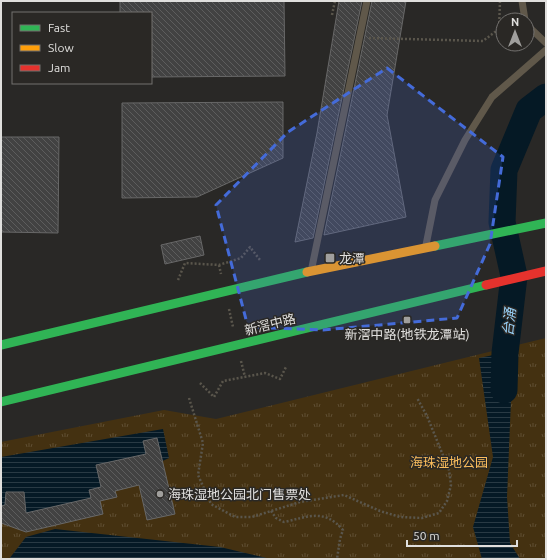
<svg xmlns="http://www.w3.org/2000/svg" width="547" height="560" font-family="Ubuntu,'Noto Sans SC',sans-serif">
<defs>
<pattern id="grass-tufts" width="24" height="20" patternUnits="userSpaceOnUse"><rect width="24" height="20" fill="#443111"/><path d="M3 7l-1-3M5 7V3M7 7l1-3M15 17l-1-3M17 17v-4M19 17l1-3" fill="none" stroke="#5f4e33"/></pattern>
<pattern id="water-rules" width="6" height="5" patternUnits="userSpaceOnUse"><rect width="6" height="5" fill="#051925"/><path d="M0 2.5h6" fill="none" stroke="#293a44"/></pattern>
<pattern id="building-back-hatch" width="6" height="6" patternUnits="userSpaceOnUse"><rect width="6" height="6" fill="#424242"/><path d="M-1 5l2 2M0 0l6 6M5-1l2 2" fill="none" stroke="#5d5d5d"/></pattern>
</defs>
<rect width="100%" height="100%" fill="#292826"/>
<!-- grass -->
<path fill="url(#grass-tufts)" d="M546,338V559H1V442L164,410L216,419Z"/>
<!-- water -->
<path fill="url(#water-rules)" d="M513,351L507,497L510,543L520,559H482L473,527L493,457L479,358Z
M163,429L169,458L139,472L92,501L27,519L1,506V457Z
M55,529L220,547L271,559H9L26,537Z"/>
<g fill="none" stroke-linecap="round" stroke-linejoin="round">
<!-- river -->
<path stroke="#051925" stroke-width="27" d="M504,390L505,353L514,276L502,222L504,170L529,110L546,97"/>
</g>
<!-- building -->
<path fill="url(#building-back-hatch)" stroke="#686868" d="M120,1H284L285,76L151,77V13H120Z
M339,1H362L313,238L295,242L317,133Z
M372,1H406L387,115L406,217L324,235Z
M283,102V158L197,197L122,198V103Z
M1,137H59L58,233L1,232Z
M200,236L204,255L165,264L161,245Z
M157,438L175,514L147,520L139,485L115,491L117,497L100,501L103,514L26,532L1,523V506L5,505L6,492H24L26,513L91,498L89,490L101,487L96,465L146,454L143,441Z"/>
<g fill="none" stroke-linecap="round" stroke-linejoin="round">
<!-- path -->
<path stroke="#5a564c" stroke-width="2.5" stroke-dasharray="2 2" stroke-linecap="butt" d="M332,15L335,1
M369,38L483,41L499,29L500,1
M219,265L221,274
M178,280L185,263L219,265L241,258L250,247L260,260
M229,309L233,327
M241,361L245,377
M200,383L214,397L223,381L265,373L280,379L286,367
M189,398L203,443L198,475L211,504L235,517H252L300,502L344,495L380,511L400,517L422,518L439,513L447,501L451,485L449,470L427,416L417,398
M271,511L276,518L284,522C308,517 324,508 343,530L340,539L337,559"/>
<!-- lane -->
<path stroke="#60584a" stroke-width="7" d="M522,1L525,20
M527,25L546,43
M426,245L435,200L465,140L492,97L546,50
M312,267L367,1"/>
<!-- fast -->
<path stroke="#30b455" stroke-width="9" d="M435,246L546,223
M1,345L307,272
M1,402L486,285"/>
<!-- slow -->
<path stroke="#ff9f0a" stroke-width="9" d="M307,272L435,246"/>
<!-- jam -->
<path stroke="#e5322d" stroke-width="9" d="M486,285L546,271"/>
</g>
<!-- marked area -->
<path fill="#446bd9" fill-opacity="0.2" stroke="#446bd9" stroke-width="3" stroke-dasharray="8 5" stroke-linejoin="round" d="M387,68L503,157L490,244L457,318L323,330L248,327L216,205L288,132Z"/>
<!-- markers -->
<g fill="#a09f9d" stroke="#2a2825" stroke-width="1.5">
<rect x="325" y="253" width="10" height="10" rx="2"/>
<rect x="403" y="316" width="8" height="8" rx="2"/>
<circle cx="160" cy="494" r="4"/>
</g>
<g text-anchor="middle" stroke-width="3" stroke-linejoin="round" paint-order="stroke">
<!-- poi labels -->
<g font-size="13" fill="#e0dfdd" stroke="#2a2825" text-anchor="start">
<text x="339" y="263">龙潭</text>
<text x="407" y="339" text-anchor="middle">新滘中路(地铁龙潭站)</text>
<text x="168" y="499">海珠湿地公园北门售票处</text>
</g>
<!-- street labels -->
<g font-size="13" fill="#e0dfdd" stroke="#2a2825">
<text transform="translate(270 324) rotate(-14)" y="5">新滘中路</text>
</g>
<!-- park labels -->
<g font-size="13" fill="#fbbd5c" stroke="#2a2825">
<text x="449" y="467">海珠湿地公园</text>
</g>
<!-- water labels -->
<g font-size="14" font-style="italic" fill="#99d2f9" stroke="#2a2825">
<text transform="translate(509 322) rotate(-84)" y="5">台涌</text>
</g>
</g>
<!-- border -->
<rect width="547" height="560" fill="none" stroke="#e0dfdd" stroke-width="4"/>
<!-- legend -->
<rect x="12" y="12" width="140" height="72" fill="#2a2825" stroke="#73716f"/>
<rect x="20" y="25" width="20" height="6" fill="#30b455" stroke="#73716f"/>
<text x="48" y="32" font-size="12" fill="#e0dfdd">Fast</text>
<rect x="20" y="45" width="20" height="6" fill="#ff9f0a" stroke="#73716f"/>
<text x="48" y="52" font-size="12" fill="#e0dfdd">Slow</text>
<rect x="20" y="65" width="20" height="6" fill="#e5322d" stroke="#73716f"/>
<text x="48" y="72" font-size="12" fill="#e0dfdd">Jam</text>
<!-- north arrow -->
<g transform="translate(515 32)"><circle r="19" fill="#2a2825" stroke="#73716f"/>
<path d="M0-3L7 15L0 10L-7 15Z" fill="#a09f9d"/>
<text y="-6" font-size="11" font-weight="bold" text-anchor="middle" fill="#e0dfdd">N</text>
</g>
<!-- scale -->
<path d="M407 540v6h110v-6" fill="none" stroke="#e0dfdd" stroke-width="2"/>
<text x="413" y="540" font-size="12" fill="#e0dfdd" stroke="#2a2825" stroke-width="3" paint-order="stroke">50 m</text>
</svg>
